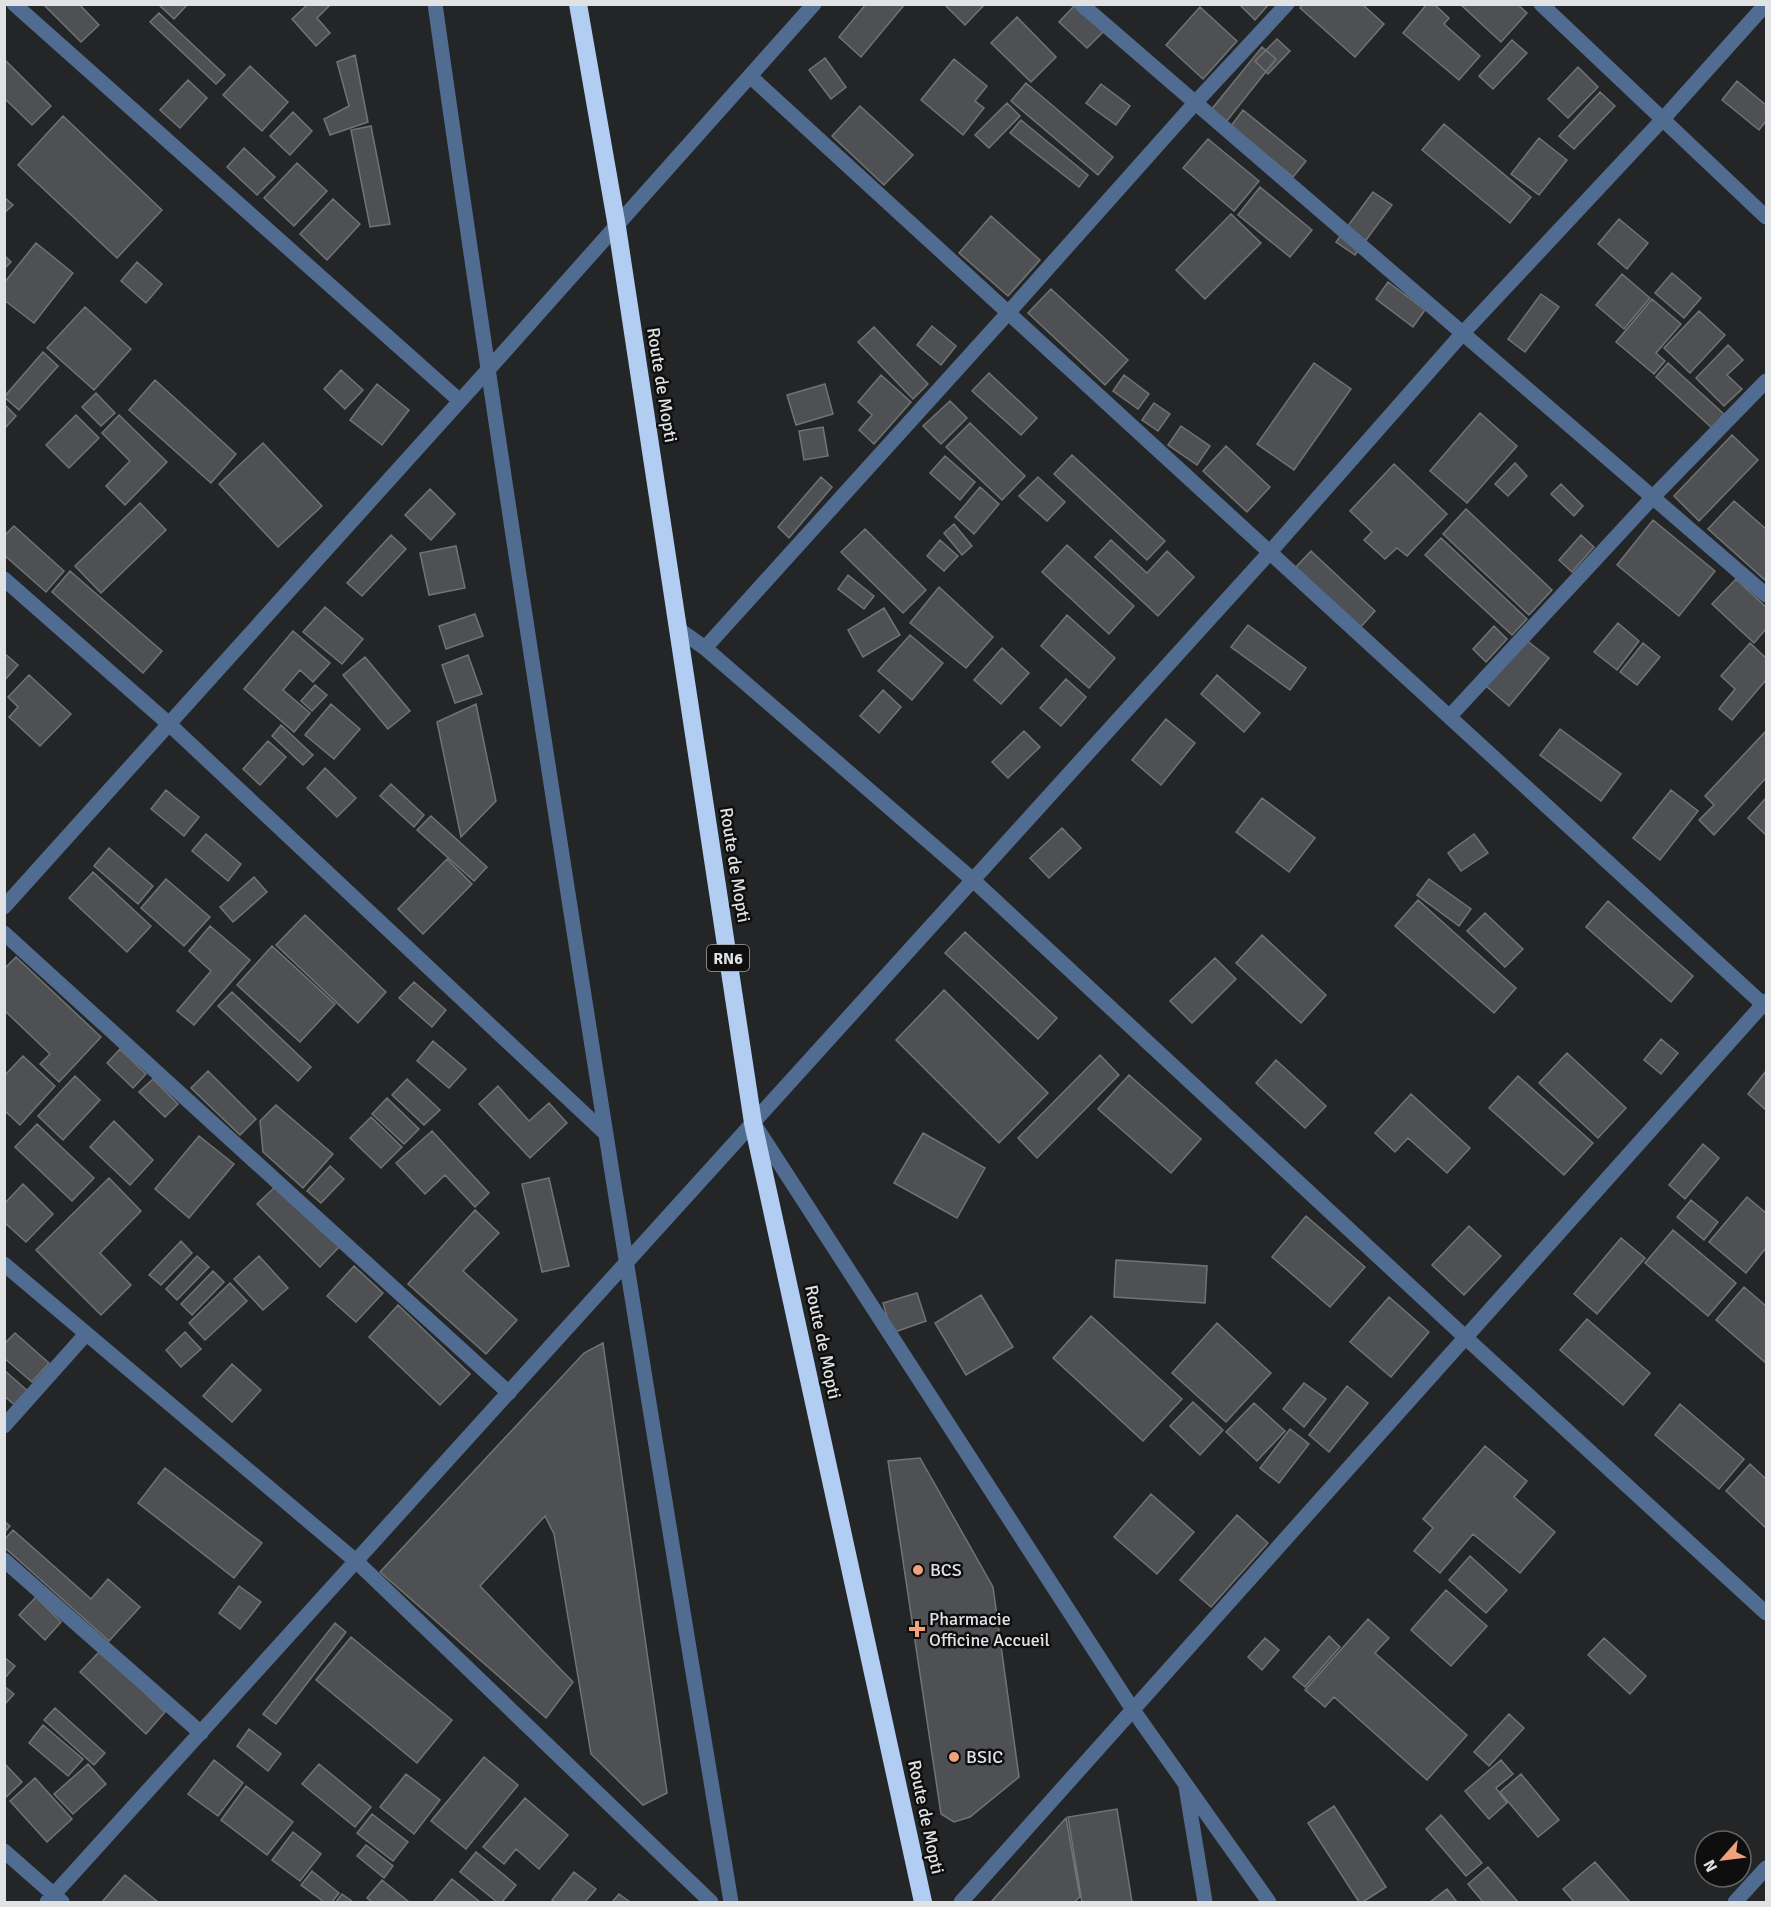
<svg xmlns="http://www.w3.org/2000/svg" width="1771" height="1907" font-family="Signika,sans-serif">
<rect width="100%" height="100%" fill="#242527"/>
<!-- building -->
<path fill="#4e5053" stroke="#717375" stroke-width="1.5" d="M79,4L99,25L81,42L44,5Z
M158,4H188L174,19Z
M308,4H331L317,18L330,33L316,46L292,19Z
M866,4H905L861,57L839,37Z
M944,4H985L965,25Z
M1076,4L1107,28L1087,48L1059,22Z
M1239,4H1269L1255,20Z
M1303,4H1362L1384,24L1355,57L1300,8Z
M1427,4H1434L1449,18L1444,24L1480,56L1459,80L1403,33Z
M1460,4H1517L1527,13L1501,42Z
M1200,7L1237,41L1203,79L1166,45Z
M159,13L225,75L216,84L150,22Z
M1017,17L1056,57L1031,82L991,43Z
M1277,39L1290,51L1268,74L1255,61Z
M1512,40L1527,53L1493,89L1479,76Z
M1262,47L1276,59L1226,122L1211,110Z
M355,55L368,122L330,135L324,119L349,106L337,62Z
M825,58L846,87L831,99L809,70Z
M4,59L51,106L32,125L4,98Z
M954,59L987,86L975,101L984,108L963,135L921,100Z
M250,66L288,102L262,131L223,95Z
M1578,67L1598,87L1568,118L1548,99Z
M188,80L207,98L180,128L160,110Z
M1737,81L1766,105V121L1759,130L1722,100Z
M1026,83L1113,157L1098,175L1011,101Z
M1101,84L1130,106L1116,125L1086,103Z
M1600,92L1615,106L1574,149L1559,136Z
M1007,103L1020,116L989,148L975,135Z
M860,106L913,155L884,185L832,136Z
M1243,110L1306,161L1293,177L1231,126Z
M293,112L312,131L290,155L270,136Z
M63,116L162,210L117,258L18,165Z
M1021,120L1088,175L1079,187L1010,133Z
M1444,124L1531,197L1510,223L1422,150Z
M371,126L390,224L370,227L351,130Z
M1539,138L1567,160L1539,195L1511,174Z
M1208,139L1259,181L1234,211L1183,168Z
M244,148L275,177L257,195L227,167Z
M297,163L327,191L294,226L264,198Z
M1260,187L1312,230L1290,257L1238,215Z
M1373,192L1392,205L1355,255L1336,242Z
M4,197L13,205L4,213Z
M333,199L360,224L327,260L300,234Z
M1231,214L1261,243L1205,299L1176,270Z
M991,216L1040,260L1008,296L959,253Z
M1619,219L1648,243L1627,269L1598,244Z
M36,243L73,273L34,323L4,300V283Z
M4,255L11,262L4,269Z
M137,262L162,284L146,303L121,281Z
M1672,273L1701,298L1684,318L1655,293Z
M1622,274L1650,298L1624,329L1596,305Z
M1388,282L1425,310L1413,327L1376,299Z
M1051,289L1128,360L1105,385L1028,313Z
M1541,294L1559,307L1525,352L1508,339Z
M1652,299L1681,324L1656,353L1665,361L1654,374L1616,342Z
M85,307L131,349L94,390L47,348Z
M1699,311L1725,335L1690,373L1664,348Z
M932,326L956,346L941,365L917,345Z
M874,327L928,384L913,399L858,342Z
M1728,345L1743,360L1727,375L1742,389L1724,406L1696,378Z
M43,352L58,366L19,410L4,397Z
M1314,363L1351,389L1294,470L1257,444Z
M1668,363L1724,414L1712,428L1656,377Z
M341,370L363,390L345,409L324,389Z
M989,373L1037,418L1021,435L972,391Z
M881,375L911,402L874,444L859,430L872,415L858,402Z
M1124,375L1149,394L1138,409L1113,391Z
M155,380L236,454L211,483L129,410Z
M377,384L409,410L382,445L350,420Z
M825,384L833,414L796,425L787,395Z
M96,393L115,413L101,426L82,407Z
M950,401L967,418L941,444L923,426Z
M1154,403L1170,414L1158,431L1142,420Z
M4,404L16,416L4,429Z
M1480,413L1517,446L1467,503L1430,471Z
M76,415L99,438L69,468L46,445Z
M119,415L167,462L125,505L106,486L130,461L102,433Z
M970,423L1025,476L1002,500L946,447Z
M1181,426L1210,446L1197,465L1168,445Z
M823,427L828,456L804,460L799,431Z
M1732,435L1758,460L1699,521L1674,496Z
M263,443L322,506L278,547L219,484Z
M1226,446L1270,487L1247,512L1203,471Z
M1072,455L1165,541L1147,560L1054,474Z
M945,456L975,482L960,500L930,473Z
M1515,463L1527,476L1508,496L1495,484Z
M1394,464L1447,514L1407,556L1397,548L1385,559L1364,540L1372,532L1350,511Z
M821,477L832,487L789,538L778,527Z
M1038,477L1065,502L1047,521L1019,496Z
M1561,484L1583,506L1574,516L1551,494Z
M980,487L999,504L974,534L955,517Z
M430,489L455,514L431,540L405,515Z
M1734,501L1766,529V578L1765,580L1708,529Z
M140,503L166,530L101,593L75,566Z
M1466,509L1552,590L1529,615L1443,534Z
M1653,520L1715,571L1679,616L1617,565Z
M954,524L972,546L962,555L944,533Z
M14,526L64,571L46,592L4,555V536Z
M865,529L926,590L903,613L841,552Z
M391,535L406,549L362,596L347,583Z
M1581,535L1594,547L1572,572L1559,560Z
M1441,538L1527,619L1512,635L1425,555Z
M940,540L958,556L944,571L927,556Z
M1111,540L1147,573L1167,551L1194,577L1158,616L1095,557Z
M1067,545L1134,606L1109,634L1042,572Z
M456,546L465,588L429,595L420,553Z
M1311,551L1375,611L1359,629L1294,569Z
M70,571L162,651L143,673L52,592Z
M848,575L874,596L864,609L838,589Z
M1736,579L1766,607V629L1754,643L1712,604Z
M939,587L993,637L966,668L910,623Z
M325,607L363,639L342,664L303,632Z
M884,608L900,635L863,657L848,630Z
M475,614L483,636L446,649L439,626Z
M1067,615L1115,658L1089,688L1041,646Z
M1618,623L1639,641L1617,670L1594,652Z
M1248,625L1306,668L1290,690L1231,647Z
M1494,626L1507,639L1486,662L1473,649Z
M293,631L330,663L313,682L300,670L283,690L310,713L294,732L244,689Z
M910,635L943,663L912,700L878,671Z
M1525,639L1549,658L1509,706L1486,686Z
M1643,643L1660,657L1637,685L1620,672Z
M1750,643L1766,658V680L1732,720L1719,709L1735,689L1721,676Z
M1002,648L1029,673L1001,704L974,680Z
M4,653L18,665L4,681Z
M468,655L482,694L455,703L442,665Z
M365,657L410,711L388,729L343,675Z
M29,675L71,714L40,746L9,717L18,707L8,697Z
M1217,675L1260,713L1244,732L1201,694Z
M1066,679L1086,697L1061,726L1040,708Z
M315,685L327,695L312,711L301,701Z
M883,690L901,707L879,733L860,716Z
M331,704L360,729L334,759L305,735Z
M476,704L496,801L461,837L437,722Z
M1166,719L1195,743L1161,785L1132,760Z
M281,725L313,755L303,765L272,736Z
M1560,729L1621,774L1601,801L1540,755Z
M1024,731L1040,747L1008,778L992,762Z
M1766,731V778L1714,835L1699,820L1714,805L1705,796Z
M268,741L286,757L260,785L243,769Z
M325,768L356,798L337,817L307,788Z
M391,784L424,815L414,827L380,796Z
M166,790L199,817L184,836L151,809Z
M1671,790L1698,811L1660,860L1633,838Z
M1262,798L1315,838L1289,872L1236,832Z
M1766,798V835L1748,818Z
M431,816L487,867L474,881L417,830Z
M1062,828L1081,848L1049,878L1030,858Z
M206,834L241,864L228,881L192,851Z
M1474,834L1488,853L1461,871L1448,853Z
M109,848L153,886L138,904L94,866Z
M447,859L472,884L423,934L398,909Z
M93,872L151,926L127,952L69,898Z
M254,877L267,892L233,922L220,907Z
M166,879L210,917L184,946L141,908Z
M1429,879L1471,909L1459,926L1417,895Z
M1418,900L1516,988L1494,1013L1395,926Z
M1608,901L1693,976L1671,1002L1586,927Z
M1485,913L1523,949L1505,967L1467,931Z
M305,915L386,992L358,1023L276,945Z
M210,926L250,960L194,1025L177,1011L211,971L189,951Z
M965,932L1057,1018L1038,1039L945,953Z
M1262,935L1326,995L1301,1023L1236,963Z
M272,946L335,1004L300,1042L237,985Z
M16,957L101,1037L59,1082L40,1064L50,1054L4,1010V969Z
M1215,958L1236,979L1192,1023L1170,1001Z
M414,982L446,1010L432,1027L399,998Z
M944,990L1048,1093L999,1143L896,1040Z
M232,992L311,1067L298,1081L218,1006Z
M1661,1039L1678,1053L1661,1074L1644,1060Z
M433,1041L466,1069L449,1088L417,1061Z
M120,1049L146,1074L133,1088L107,1063Z
M1567,1053L1626,1108L1598,1138L1539,1083Z
M1100,1055L1119,1075L1037,1158L1018,1138Z
M23,1056L55,1086L20,1125L4,1110V1076Z
M1276,1060L1326,1106L1305,1128L1256,1083Z
M208,1071L256,1119L240,1135L191,1088Z
M1766,1071V1110L1748,1094Z
M1129,1075L1201,1139L1171,1173L1098,1109Z
M75,1076L100,1100L63,1140L38,1116Z
M1518,1076L1593,1143L1564,1175L1489,1108Z
M153,1079L178,1104L165,1117L139,1092Z
M407,1079L440,1110L424,1125L392,1095Z
M498,1086L529,1121L549,1103L567,1123L530,1158L479,1104Z
M1411,1094L1470,1148L1447,1173L1408,1138L1395,1152L1375,1133Z
M387,1098L419,1129L404,1144L372,1114Z
M276,1105L333,1154L303,1188L263,1152L260,1121Z
M371,1117L402,1147L381,1168L350,1138Z
M114,1121L153,1160L130,1185L90,1147Z
M37,1124L94,1178L72,1201L15,1147Z
M432,1131L489,1193L475,1207L445,1175L425,1194L396,1163Z
M923,1133L985,1168L957,1218L894,1183Z
M199,1136L234,1164L189,1218L155,1189Z
M1703,1144L1719,1158L1685,1199L1669,1185Z
M330,1166L344,1179L321,1203L307,1191Z
M109,1178L141,1211L100,1253L131,1285L101,1315L36,1250Z
M549,1178L569,1266L542,1272L522,1184Z
M23,1184L53,1214L26,1242L4,1222V1204Z
M276,1186L339,1247L320,1267L257,1204Z
M1747,1197L1766,1213V1248L1746,1273L1709,1242Z
M1691,1200L1718,1222L1704,1240L1677,1217Z
M475,1210L499,1233L463,1271L517,1320L486,1354L408,1284Z
M1306,1216L1365,1267L1330,1307L1272,1257Z
M1469,1226L1501,1256L1464,1295L1432,1265Z
M1673,1230L1736,1283L1708,1316L1645,1263Z
M1621,1238L1645,1258L1597,1314L1574,1294Z
M181,1241L192,1253L161,1285L149,1275Z
M197,1256L209,1267L177,1300L166,1289Z
M259,1256L288,1288L263,1310L234,1279Z
M1116,1260L1207,1266L1205,1303L1114,1297Z
M354,1266L383,1293L356,1322L327,1296Z
M213,1271L224,1282L192,1315L181,1304Z
M230,1283L247,1301L205,1340L189,1323Z
M1744,1287L1766,1306V1363L1716,1320Z
M917,1293L926,1321L892,1333L883,1303Z
M981,1295L1013,1347L966,1375L935,1323Z
M1389,1297L1429,1332L1391,1377L1350,1342Z
M398,1305L470,1374L440,1405L369,1337Z
M1091,1316L1182,1399L1143,1441L1053,1358Z
M1587,1319L1650,1373L1623,1405L1560,1350Z
M1217,1323L1271,1373L1226,1422L1172,1373Z
M185,1332L201,1349L181,1367L166,1350Z
M15,1333L49,1363L32,1382L4,1358V1344Z
M603,1343L667,1793L643,1805L591,1754L554,1534L545,1516L480,1586L573,1682L546,1718L380,1572L584,1353Z
M232,1364L261,1390L232,1422L203,1396Z
M4,1370L30,1393L17,1407L4,1396Z
M1304,1383L1326,1399L1304,1427L1283,1409Z
M1347,1386L1368,1403L1329,1452L1309,1435Z
M1193,1402L1223,1430L1200,1455L1170,1426Z
M1254,1403L1285,1431L1257,1461L1226,1432Z
M1680,1404L1744,1459L1719,1489L1655,1435Z
M1290,1429L1309,1444L1279,1483L1260,1468Z
M1485,1446L1527,1481L1514,1497L1555,1532L1520,1573L1473,1534L1440,1573L1414,1551L1433,1528L1423,1519Z
M920,1458L993,1587L1019,1777L970,1817L954,1822L941,1814L888,1461Z
M1750,1464L1766,1479V1528L1726,1491Z
M165,1468L262,1543L234,1578L138,1503Z
M1151,1494L1194,1532L1157,1574L1114,1537Z
M1237,1515L1268,1543L1211,1607L1180,1580Z
M4,1521L10,1526L4,1533Z
M13,1530L91,1599L108,1579L140,1607L109,1641L4,1547V1540Z
M1470,1556L1507,1590L1486,1613L1449,1580Z
M239,1586L261,1602L240,1629L219,1613Z
M1446,1590L1487,1626L1451,1666L1411,1630Z
M36,1597L61,1622L45,1640L19,1615Z
M1368,1619L1389,1638L1375,1653L1467,1735L1427,1780L1334,1697L1325,1707L1305,1690Z
M335,1623L346,1632L276,1724L263,1714Z
M1329,1636L1340,1647L1305,1687L1293,1677Z
M351,1637L452,1720L417,1763L316,1680Z
M1265,1638L1279,1650L1262,1670L1248,1657Z
M1604,1638L1646,1676L1630,1694L1588,1655Z
M100,1651L165,1712L146,1734L80,1672Z
M4,1657L15,1666L4,1679Z
M4,1686L14,1694L4,1705Z
M55,1708L105,1753L94,1765L44,1720Z
M1509,1714L1524,1728L1489,1766L1474,1752Z
M43,1725L83,1759L68,1776L29,1743Z
M249,1729L281,1754L268,1771L237,1746Z
M484,1757L518,1785L466,1849L431,1821Z
M214,1760L243,1783L218,1816L188,1794Z
M1501,1760L1513,1774L1496,1788L1507,1803L1489,1819L1465,1791Z
M4,1763L22,1782L4,1799Z
M88,1764L106,1784L73,1814L54,1794Z
M319,1764L371,1807L355,1827L302,1784Z
M406,1774L440,1800L414,1834L380,1807Z
M1521,1774L1559,1820L1538,1837L1500,1792Z
M35,1778L72,1819L47,1842L10,1801Z
M246,1786L293,1822L267,1855L221,1820Z
M525,1798L568,1835L539,1869L516,1849L504,1864L483,1847Z
M1334,1806L1386,1887L1363,1902H1359L1308,1823Z
M1117,1809L1132,1902H1082L1068,1817Z
M372,1814L408,1842L393,1861L357,1833Z
M1441,1815L1482,1863L1466,1876L1426,1829Z
M1066,1818L1080,1897L1074,1902H991Z
M293,1832L321,1854L300,1881L272,1860Z
M366,1845L393,1866L384,1878L357,1856Z
M476,1852L516,1885L502,1902H497L460,1872Z
M1595,1862L1630,1902H1574L1563,1889Z
M1488,1867L1518,1902H1483L1468,1884Z
M312,1871L339,1893L332,1902H324L301,1885Z
M574,1872L596,1889L585,1902H555L552,1900Z
M125,1875L158,1902H102Z
M452,1879L480,1902H433Z
M382,1880L409,1902H372L367,1898Z
M1447,1889L1457,1902H1430Z
M342,1894L353,1902H336Z
M619,1894L630,1902H612Z"/>
<g fill="none" stroke-linecap="round" stroke-linejoin="round">
<!-- minor -->
<path stroke="#506c91" stroke-width="15" d="M14,4L460,401
M435,4C525,638 626,1271 731,1902
M1081,4L1766,595
M1541,4L1766,217
M751,77L1766,1007
M4,579L169,724L605,1133
M678,629L705,648L973,880L1466,1338L1766,1613
M705,648L1008,313L1195,103L1287,4
M1450,716L1653,497L1766,381
M4,907L487,371L814,4
M4,933L509,1393
M756,1127L1133,1710L1269,1902
M4,1264L357,1562L711,1902
M4,1426L86,1334
M4,1560L201,1733
M1186,1787L1205,1902
M4,1851L62,1902
M47,1902L1270,552L1462,334L1663,119L1766,4
M961,1902L1766,1001
M1735,1902L1766,1868"/>
<!-- highway -->
<path stroke="#b2cdf2" stroke-width="18" d="M578,4L617,227L753,1123L923,1902"/>
</g>
<!-- markers -->
<g fill="#f1a17b" stroke="#0e0e0f" stroke-width="2">
<circle cx="918" cy="1570" r="6"/>
<path d="M914 1620h6v6h6v6h-6v6h-6v-6h-6v-6h6z"/>
<circle cx="954" cy="1757" r="6"/>
</g>
<g text-anchor="middle" stroke-width="5" stroke-linejoin="round" paint-order="stroke">
<!-- shield labels -->
<rect fill="#0e0e0f" stroke="#a1a2a3" stroke-width="1.5" x="707" y="945" width="42" height="26" rx="4.5"/>
<g font-size="16" font-weight="bold" fill="#e0e2e3">
<text x="728" y="964">RN6</text>
</g>
<!-- street labels -->
<g font-size="18" fill="#e0e2e3" stroke="#0e0e0f">
<text transform="translate(662 385) rotate(81)" y="6">Route de Mopti</text>
<text transform="translate(735 865) rotate(81)" y="6">Route de Mopti</text>
<text transform="translate(823 1342) rotate(78)" y="6">Route de Mopti</text>
<text transform="translate(926 1817) rotate(78)" y="6">Route de Mopti</text>
</g>
<!-- poi labels -->
<g font-size="18" fill="#e0e2e3" stroke="#0e0e0f" text-anchor="start">
<text x="930" y="1576">BCS</text>
<text x="929" y="1625">Pharmacie<tspan x="929" dy="21">Officine Accueil</tspan></text>
<text x="966" y="1763">BSIC</text>
</g>
</g>
<!-- border -->
<rect width="1771" height="1907" fill="none" stroke="#e0e2e3" stroke-width="12"/>
<!-- north arrow -->
<g transform="translate(1723 1859) rotate(242)"><circle r="28" fill="#0e0e0f" stroke="#626364" stroke-width="1.5"/>
<path d="M0-4.5L10 22L0 15L-10 22Z" fill="#f1a17b"/>
<text y="-9" font-size="16" font-weight="bold" text-anchor="middle" fill="#e0e2e3">N</text>
</g>
</svg>
